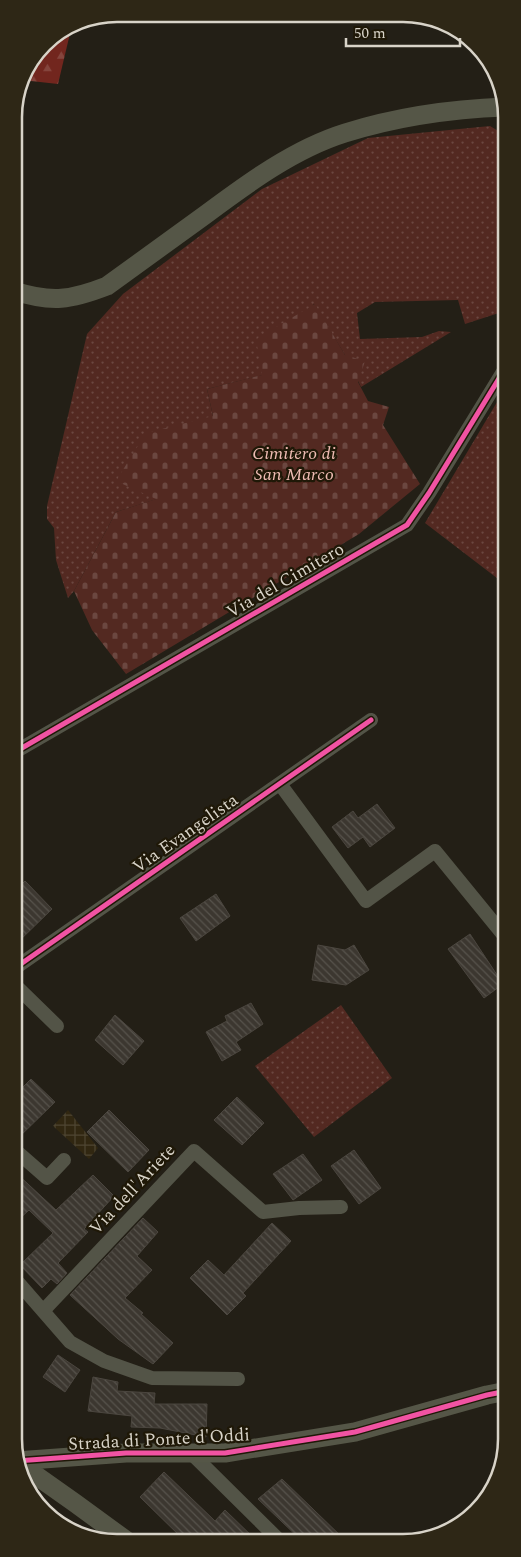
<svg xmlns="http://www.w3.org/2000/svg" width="521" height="1557" font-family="Spectral,serif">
<defs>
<pattern id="industrial-grid" width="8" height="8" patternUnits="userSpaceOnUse" patternTransform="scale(1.25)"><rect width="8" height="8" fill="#312711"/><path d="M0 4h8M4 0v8" fill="none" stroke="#4e4532"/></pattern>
<pattern id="grass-dots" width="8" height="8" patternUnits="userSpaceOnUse" patternTransform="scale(1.25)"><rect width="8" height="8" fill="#532921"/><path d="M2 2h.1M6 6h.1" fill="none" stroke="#6b4740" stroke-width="1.8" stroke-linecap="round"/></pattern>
<pattern id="forest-firs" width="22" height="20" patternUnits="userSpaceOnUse" patternTransform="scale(1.25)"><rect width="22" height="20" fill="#72261e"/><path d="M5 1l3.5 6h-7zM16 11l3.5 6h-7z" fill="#85453d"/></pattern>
<pattern id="cemetery-stones" width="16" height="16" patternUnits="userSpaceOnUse" patternTransform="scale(1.25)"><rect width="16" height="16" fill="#532921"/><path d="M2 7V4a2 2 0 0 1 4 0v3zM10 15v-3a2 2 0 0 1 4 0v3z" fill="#6b4740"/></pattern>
<pattern id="building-back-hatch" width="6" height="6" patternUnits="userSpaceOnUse" patternTransform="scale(1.25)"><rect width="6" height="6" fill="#3c3730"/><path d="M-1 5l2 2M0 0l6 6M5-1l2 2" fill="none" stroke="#57534c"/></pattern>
</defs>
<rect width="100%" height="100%" fill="#231f16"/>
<!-- industrial -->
<path fill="url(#industrial-grid)" d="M68,1110L98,1148L89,1159L53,1126Z"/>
<!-- grass -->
<path fill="url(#grass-dots)" d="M15,108L17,270L14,268Z
M490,126L505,135V311L465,324L458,300L375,302L357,313L360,339L422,337L439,331L451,332L361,387L345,355L314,304L263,375L207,389L213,416L157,499L116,512L74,591L68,598L56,560L54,528L47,519V506L87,334L123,294L262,189L368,138Z
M506,387V585L425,523Z
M341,1005L392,1078L314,1137L255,1066Z"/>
<!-- forest -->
<path fill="url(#forest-firs)" d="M72,25L58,84L22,80L25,71L49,40Z"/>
<!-- cemetery -->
<path fill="url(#cemetery-stones)" d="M315,304L345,355L365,361L358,382L368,401L389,407L383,425L420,484L359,534L126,674L92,630L74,591L116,512L156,499L116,481L146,433L213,416L207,389L262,375L256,339Z"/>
<!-- building -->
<path fill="url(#building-back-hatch)" stroke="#4b463f" d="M377,804L395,828L370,847L363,837L348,848L332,827L353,811L358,818Z
M25,881L52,909L15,945V891Z
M216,894L230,916L196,941L180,918Z
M470,934L503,984L484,998L448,949Z
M318,945L345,950L354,945L369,970L346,985L312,980Z
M251,1003L263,1024L236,1042L241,1050L222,1061L206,1032L227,1021L225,1016Z
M115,1015L144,1041L123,1065L95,1040Z
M31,1079L55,1102L15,1141V1095Z
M237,1097L264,1123L242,1145L214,1120Z
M109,1110L149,1150L128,1172L87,1132Z
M354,1150L381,1188L359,1204L331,1166Z
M303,1154L322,1180L293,1200L273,1174Z
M15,1172L56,1210L93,1175L114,1196L84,1229L88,1232L58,1263L67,1273L57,1284L51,1279L42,1288L20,1265L53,1233L29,1210L15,1223Z
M143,1218L158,1232L137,1256L152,1270L125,1298L143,1313L141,1314L173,1343L153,1364L118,1339L70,1295Z
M272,1223L291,1241L243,1293L246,1296L227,1315L190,1278L208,1260L224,1275Z
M58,1355L80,1370L65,1392L43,1377Z
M93,1377L118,1382L117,1391L155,1393L154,1404H207L206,1437L160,1428L131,1427L132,1416L88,1411Z
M164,1472L215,1521L225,1510L257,1541H185L140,1497Z
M282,1479L346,1541H302L258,1499Z"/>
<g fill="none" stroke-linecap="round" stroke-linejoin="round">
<!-- street -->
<path stroke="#535447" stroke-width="14" d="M15,752L407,525L429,493L506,367
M280,784L366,901L435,851L506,938
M15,968L371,720
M15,985L57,1026
M15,1150L47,1178L64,1160
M16,1280L70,1342L104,1361L152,1378L238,1379
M43,1311L194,1151L263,1212L299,1208L341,1207
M191,1453L280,1541"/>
<!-- secondary -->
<path stroke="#555647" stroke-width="19" d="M14,291C52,303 71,300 107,286C140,262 173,238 205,215C248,183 294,149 345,133C396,117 452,109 505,107
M16,1461L126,1453H225L355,1432L487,1395L507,1391
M17,1462L75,1503L127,1541"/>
<!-- cycleway casing -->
<g stroke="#1f1807" stroke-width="8">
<path id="cycleway" d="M15,752L407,525L429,493L506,367
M15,968L371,720
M16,1461L126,1453H225L355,1432L487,1395L507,1391"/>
</g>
<!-- cycleway -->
<use href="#cycleway" stroke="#f153a3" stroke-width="5"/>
</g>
<g text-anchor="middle" stroke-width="4.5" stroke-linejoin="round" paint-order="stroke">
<!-- park labels -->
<g font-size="18" font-style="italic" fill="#efbcb3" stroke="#1f1807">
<text x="294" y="459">Cimitero di<tspan x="294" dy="21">San Marco</tspan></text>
</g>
<!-- street labels -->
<g font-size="18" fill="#d8d3c8" stroke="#1f1807">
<text transform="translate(285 580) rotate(-30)" y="6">Via del Cimitero</text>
<text transform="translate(185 833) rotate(-35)" y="6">Via Evangelista</text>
<text transform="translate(132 1189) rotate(-47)" y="6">Via dell'Ariete</text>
<text transform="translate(159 1439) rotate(-3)" y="6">Strada di Ponte d'Oddi</text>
</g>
</g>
<!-- crop -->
<path d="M0 0H521V1557H0ZM117 22H403A95 95 0 0 1 498 117V1439A95 95 0 0 1 403 1534H117A95 95 0 0 1 22 1439V117A95 95 0 0 1 117 22Z" fill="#2e2716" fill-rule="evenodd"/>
<path fill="none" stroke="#d8d3c8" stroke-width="2.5" d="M117 22H403A95 95 0 0 1 498 117V1439A95 95 0 0 1 403 1534H117A95 95 0 0 1 22 1439V117A95 95 0 0 1 117 22Z"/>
<!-- scale -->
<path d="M346 38v8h114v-8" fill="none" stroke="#d8d3c8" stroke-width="2.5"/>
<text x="354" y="38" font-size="15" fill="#d8d3c8" stroke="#1f1807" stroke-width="4" paint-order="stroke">50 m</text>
</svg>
